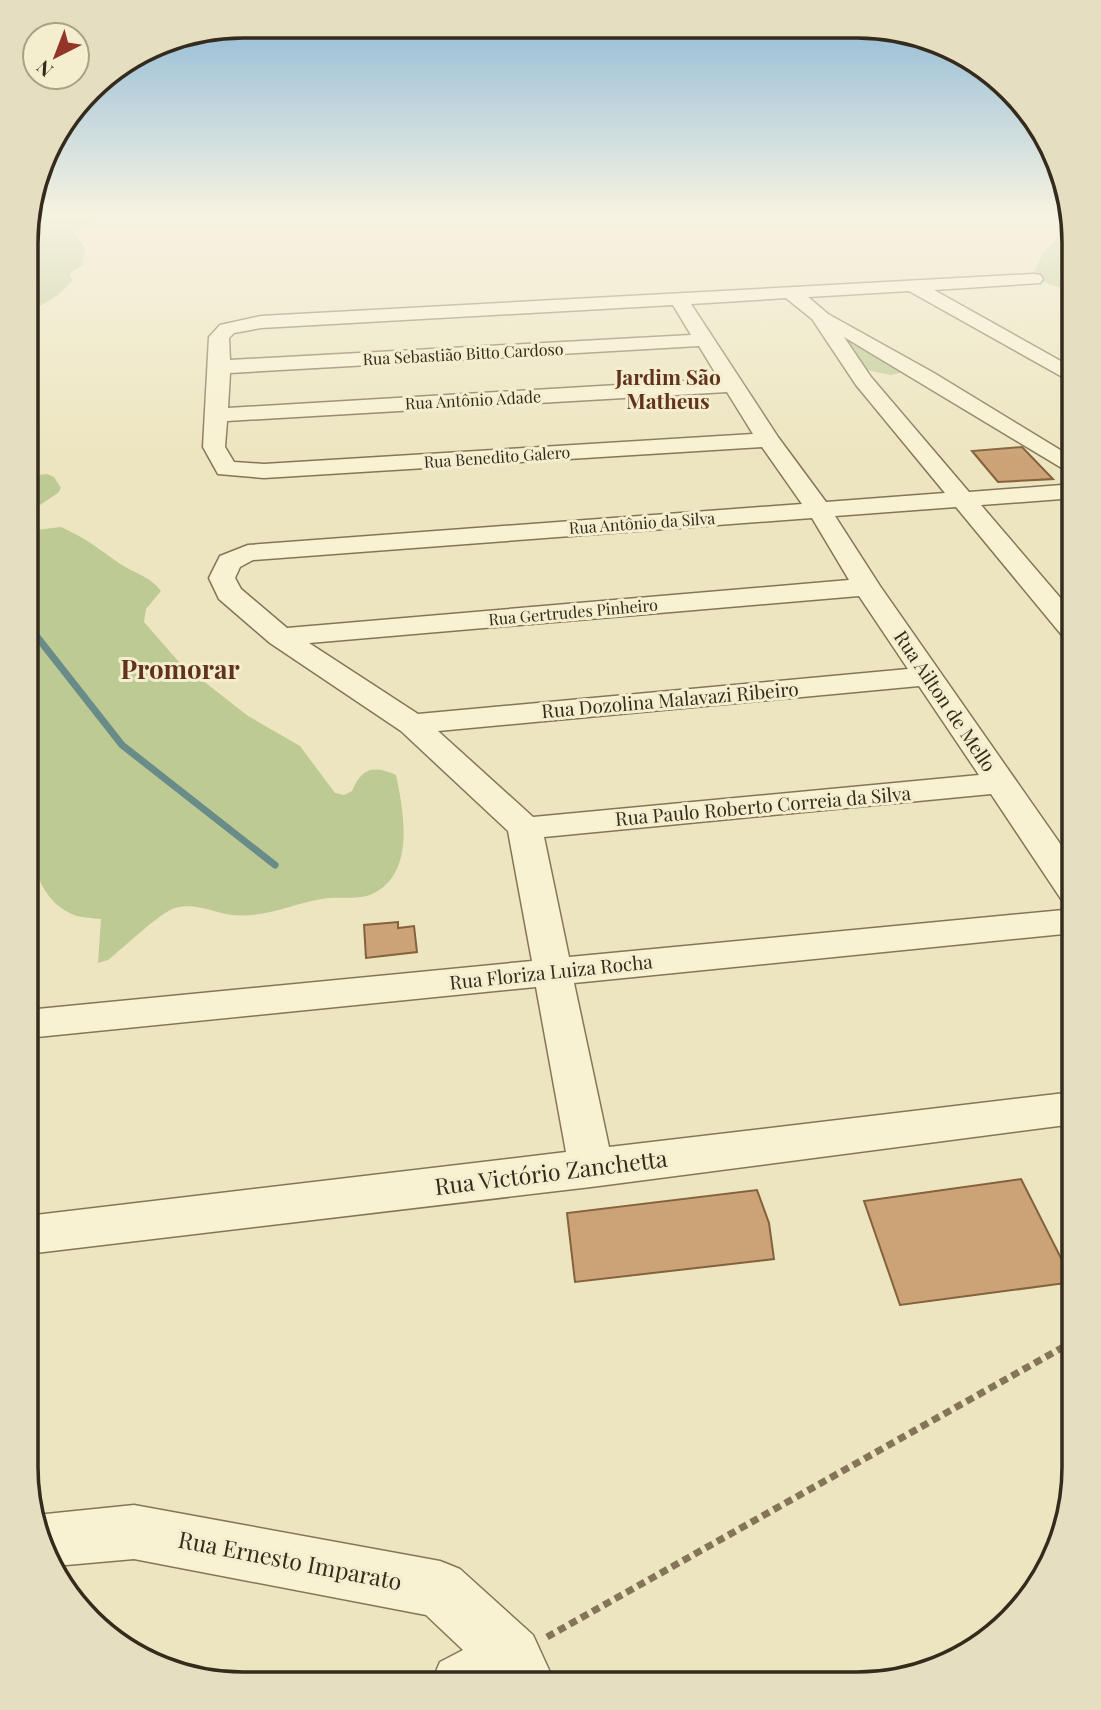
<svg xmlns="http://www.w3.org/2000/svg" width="1101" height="1710" font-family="'Playfair Display',serif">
<rect width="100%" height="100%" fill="#ede5bf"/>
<!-- green -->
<path fill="#beca94" d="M28,217L98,218L74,233L86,249L82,261L84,264L69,274L73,280L58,295L28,313Z
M1052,217H1070L1075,243V293L1032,278L1043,253L1063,231Z
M835,327L904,372L890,375L863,369Z
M47,474L54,477L61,488L58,493L28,513V476Z
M61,527C85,538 95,546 116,561C132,573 149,575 161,591L146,609L144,622L179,662L248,716L300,746L335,793L344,795L352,791C362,768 373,765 396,775C404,813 416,876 370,895C356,900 337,896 322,899C291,904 266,918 233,915C214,913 195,902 175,908C162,911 122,949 108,960L98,963L101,919C93,918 82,918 74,915C37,900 26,853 34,818L27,816L28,531Z"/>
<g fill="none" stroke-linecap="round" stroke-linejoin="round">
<!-- stream -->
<path stroke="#6a8c88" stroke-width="7" d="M27,624L122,745L275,865"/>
</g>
<!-- building -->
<path fill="#cba376" stroke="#84623e" stroke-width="2" d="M1022,447L1053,479L998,482L972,451Z
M398,922V928L414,926L417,952L366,958L364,925Z
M1021,1179L1063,1262L1066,1283L900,1305L864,1201Z
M757,1190L769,1223L774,1259L575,1282L567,1213Z"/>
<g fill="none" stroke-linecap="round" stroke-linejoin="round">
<!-- minor casing -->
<g stroke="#857558" stroke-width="3">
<path id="minor" d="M1034,274L1040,275L1043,279L1040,283L934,290L1075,369V384L909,291L808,297L828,314L934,373L1075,459V476L844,337L871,377L969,492L1075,484V498L981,505L1075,615V641L1065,639L956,507L835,516L880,586L1075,865L1074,903L1061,899L991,794L544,837L569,957L1074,909V933L574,983L609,1147L1074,1092V1124L591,1187L27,1254V1216L566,1152L536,987L27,1038V1010L532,961L508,831L401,731L270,643L219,599L209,578L220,556L248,545L802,504L762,447L264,478L218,474L203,447L209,337L220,325L261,316ZM786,298L812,319L856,385L945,493L826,502L778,437L691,304ZM673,305L691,335L230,360L229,338L234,333L261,328ZM699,346L719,379L228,408L230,373ZM727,392L753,434L264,464L234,462L225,447L227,421ZM812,518L849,580L287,628L241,589L235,578L240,567L253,560ZM859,596L908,669L418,714L309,643ZM919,686L979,775L533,817L438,731Z
M134,1505L440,1561L460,1569L533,1635L555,1683H431L440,1662L463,1650L426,1615L134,1559L55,1566L43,1550L36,1515Z"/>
</g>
<!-- path -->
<path stroke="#857558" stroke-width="7" stroke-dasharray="8 5" stroke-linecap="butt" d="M547,1637L1074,1341"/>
<!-- minor -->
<use href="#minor" fill="#f8f1d2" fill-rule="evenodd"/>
</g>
<!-- sky -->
<linearGradient id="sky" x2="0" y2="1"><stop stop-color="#8cb8d6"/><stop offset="0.47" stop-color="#f7f3e2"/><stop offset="1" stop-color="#f7f3e2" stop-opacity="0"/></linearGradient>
<rect width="1101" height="457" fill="url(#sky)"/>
<g text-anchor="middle" stroke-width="6" stroke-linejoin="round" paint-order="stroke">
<!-- far-street labels -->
<g font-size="16" fill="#352b1c" stroke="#f4eecf">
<text transform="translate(463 354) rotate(-3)" y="6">Rua Sebastião Bitto Cardoso</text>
<text transform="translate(473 400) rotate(-3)" y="6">Rua Antônio Adade</text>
<text transform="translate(497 457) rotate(-4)" y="6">Rua Benedito Galero</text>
<text transform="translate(642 523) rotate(-4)" y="6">Rua Antônio da Silva</text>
<text transform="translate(573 612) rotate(-5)" y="6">Rua Gertrudes Pinheiro</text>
</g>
<!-- street labels -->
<g font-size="19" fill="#352b1c" stroke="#f4eecf">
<text transform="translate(670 700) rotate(-5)" y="7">Rua Dozolina Malavazi Ribeiro</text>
<text transform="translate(945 701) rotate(56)" y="7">Rua Ailton de Mello</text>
<text transform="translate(763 806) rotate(-5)" y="7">Rua Paulo Roberto Correia da Silva</text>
<text transform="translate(551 972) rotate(-6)" y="7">Rua Floriza Luiza Rocha</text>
</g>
<!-- far-district labels -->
<g font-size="21" font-weight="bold" fill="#61331c" stroke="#f4eecf">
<text x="668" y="385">Jardim São<tspan x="668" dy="24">Matheus</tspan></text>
</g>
<!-- near-street labels -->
<g font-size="23" fill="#352b1c" stroke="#f4eecf">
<text transform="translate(551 1173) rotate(-7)" y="8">Rua Victório Zanchetta</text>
<text transform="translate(290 1561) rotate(11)" y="8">Rua Ernesto Imparato</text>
</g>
<!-- district labels -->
<g font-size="26" font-weight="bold" fill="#61331c" stroke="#f4eecf">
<text x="180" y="679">Promorar</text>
</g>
</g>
<!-- crop -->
<path d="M0 0H1101V1710H0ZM243 38H857A205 205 0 0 1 1062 243V1467A205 205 0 0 1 857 1672H243A205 205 0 0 1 38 1467V243A205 205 0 0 1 243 38Z" fill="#e5dec1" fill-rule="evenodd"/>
<path fill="none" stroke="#352b1c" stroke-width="3.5" d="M243 38H857A205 205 0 0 1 1062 243V1467A205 205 0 0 1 857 1672H243A205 205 0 0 1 38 1467V243A205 205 0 0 1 243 38Z"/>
<!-- north arrow -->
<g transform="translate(56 56) rotate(222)"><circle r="33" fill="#f4eecf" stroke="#a8a087" stroke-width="2"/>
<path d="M0-5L12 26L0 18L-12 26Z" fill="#933529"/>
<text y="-10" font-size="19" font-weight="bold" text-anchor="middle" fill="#352b1c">N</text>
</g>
</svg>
